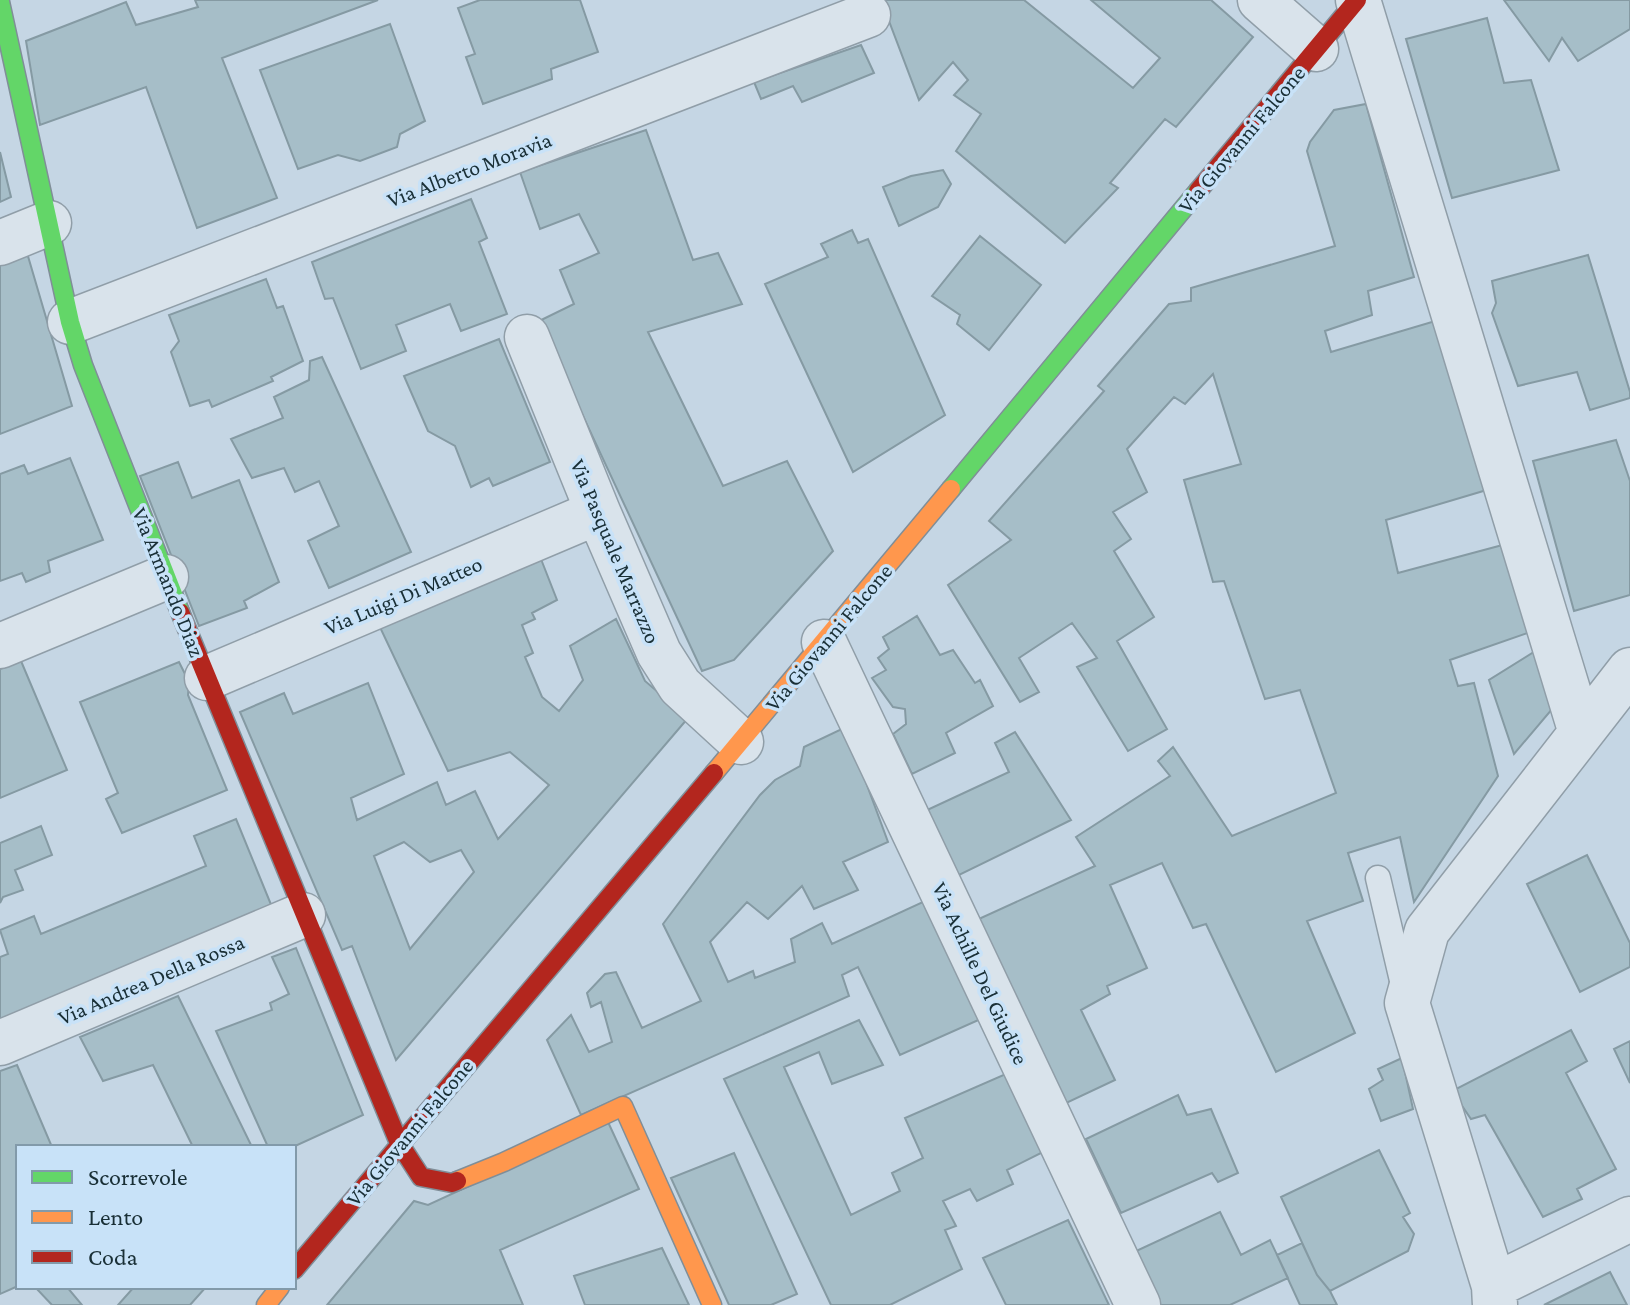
<svg xmlns="http://www.w3.org/2000/svg" width="1630" height="1305" font-family="'Crimson Pro',serif">
<rect width="100%" height="100%" fill="#c5d6e4"/>
<!-- building -->
<path fill="#a6bec8" stroke="#859aa3" stroke-width="2" fill-rule="evenodd" d="M195,0H378L222,58L277,198L197,228L146,87L40,125L26,41L126,2L136,25L198,7Z
M480,0H580L598,52L551,69L552,79L483,104L466,57L475,54L458,8Z
M881,0H1024L1133,88L1160,58L1091,0H1211L1253,37L1176,127L1165,119L1110,183L1118,188L1065,243L956,151L981,114L954,95L968,80L953,62L919,100Z
M1504,0H1630V29L1578,61L1562,38L1549,61Z
M1487,18L1504,83L1531,80L1559,170L1452,198L1406,39Z
M390,24L425,121L400,134L397,147L360,161L338,155L298,169L260,70Z
M861,45L874,73L802,102L793,86L761,99L754,82Z
M1366,104L1414,277L1368,291L1372,315L1325,331L1331,352L1442,319L1490,489L1386,520L1398,573L1510,543L1539,629L1450,660L1458,686L1474,683L1498,776L1414,902L1400,837L1348,853L1363,901L1307,921L1355,1033L1276,1072L1206,924L1193,928L1162,863L1110,885L1147,968L1107,986L1110,994L1081,1010L1115,1080L1062,1105L970,923L1095,866L1076,837L1170,776L1158,761L1173,747L1232,836L1336,793L1300,690L1265,699L1224,581L1213,582L1184,480L1241,464L1213,374L1185,404L1174,397L1127,449L1147,492L1113,512L1131,539L1114,551L1154,617L1117,641L1167,729L1128,751L1077,667L1097,658L1072,623L1019,658L1039,692L1020,702L948,585L1011,540L989,521L1104,391L1098,386L1169,304L1191,301V288L1335,246L1307,151L1310,142L1334,110Z
M646,130L693,260L718,253L742,304L648,332L723,486L787,461L833,551L734,660L702,671L569,386L531,325L574,304L560,270L599,253L579,214L540,229L520,172Z
M0,152L11,197L0,202Z
M943,170L951,184L938,207L899,226L883,187L911,176Z
M471,199L487,238L479,242L507,314L461,331L450,304L396,325L406,351L361,369L333,298L325,299L312,262Z
M852,230L858,243L868,239L945,415L853,472L765,284L828,257L821,244Z
M980,236L1041,285L989,350L957,324L960,315L932,296Z
M25,246L72,406L0,434V256Z
M1588,255L1630,392V398L1590,410L1577,372L1518,386L1492,313L1496,303L1492,281Z
M266,279L277,308L283,306L303,361L271,377L273,381L212,407L209,400L190,406L171,352L179,341L169,315Z
M499,339L550,462L493,486L489,478L471,487L455,446L428,431L404,376Z
M322,357L411,552L329,588L308,541L339,526L319,481L295,492L284,468L252,478L231,439L283,418L274,397L309,380L310,361Z
M1616,440L1630,481V595L1574,611L1533,461Z
M70,458L103,540L48,561L50,572L26,582L22,573L0,581V474L24,465L28,474Z
M178,462L192,498L239,480L279,582L244,601L247,608L199,626L140,476Z
M539,554L557,600L532,613L535,619L522,625L533,653L525,657L542,697L559,711L583,680L570,646L616,619L645,681L688,718L396,1060L352,946L342,950L240,712L284,693L293,714L368,683L404,774L351,798L357,820L437,782L446,805L475,791L498,839L549,785L510,752L448,771L378,623ZM404,842L430,862L461,850L474,872L410,949L374,856Z
M917,616L940,655L953,650L975,683L980,680L993,706L946,733L955,753L912,774L893,734L906,724L905,709L893,707L872,678L886,670L878,658L889,649L883,637Z
M1537,650L1558,702L1514,754L1489,680Z
M21,661L67,770L0,798V669Z
M179,662L189,682L188,695L227,790L122,833L106,799L118,793L80,702Z
M848,726L874,784L867,785L888,842L843,862L858,890L814,909L802,886L768,919L747,902L710,942L728,982L753,971L755,978L795,962L791,939L822,923L832,944L925,901L983,1018L900,1055L858,967L842,975L849,996L581,1115L547,1040L571,1015L589,1052L612,1042L601,1002L591,1007L587,993L605,974L616,972L642,1028L701,1001L663,924L760,795L775,780L800,766L804,747Z
M1015,732L1071,820L957,876L925,811L1009,772L995,743Z
M236,819L272,907L0,1020V957L8,954L0,930L34,916L41,934L206,866L194,836Z
M41,826L52,855L15,870L23,890L3,897L0,903V843Z
M1587,855L1630,943V967L1580,992L1527,884Z
M296,948L363,1115L293,1147H268L216,1031L272,1010L270,1003L289,994L272,957Z
M178,996L252,1147H193L153,1065L103,1081L80,1037Z
M859,1020L883,1065L832,1084L819,1052L784,1067L851,1215L900,1191L892,1173L923,1158L905,1118L1008,1073L1043,1152L1007,1170L1013,1184L977,1201L970,1189L943,1201L956,1226L945,1230L962,1269L890,1305H831L724,1079Z
M1571,1030L1587,1061L1566,1073L1616,1169L1577,1189L1582,1199L1543,1217L1485,1115L1471,1119L1452,1091Z
M1630,1041V1083L1614,1049Z
M1402,1058L1413,1109L1381,1121L1369,1089L1383,1080L1378,1069Z
M17,1065L52,1147H18V1286L0,1294V1071Z
M1178,1095L1187,1115L1211,1109L1238,1173L1218,1182L1212,1173L1121,1213L1086,1139Z
M608,1122L639,1189L500,1250L523,1305H327L414,1201L428,1205Z
M1379,1150L1410,1213L1403,1217L1414,1234L1408,1251L1330,1291L1317,1275L1281,1197Z
M734,1153L797,1294L771,1305H729L671,1178Z
M1220,1212L1241,1255L1270,1240L1288,1278L1230,1305H1158L1134,1252Z
M1068,1220L1109,1305H1006L983,1258Z
M1302,1243L1317,1275L1330,1291L1337,1305H1300L1277,1255Z
M662,1248L689,1305H585L574,1276Z
M1610,1272L1627,1305H1544Z
M35,1287H67L82,1305H52Z
M134,1287H206L190,1305H118Z"/>
<g fill="none" stroke-linecap="round" stroke-linejoin="round">
<!-- lane casing -->
<g stroke="#909ea8" stroke-width="27">
<path id="lane" d="M1378,878L1404,989"/>
</g>
<!-- street casing -->
<g stroke="#909ea8" stroke-width="47">
<path id="street" d="M1260,0L1316,49
M1358,0L1581,733
M0,243L49,223
M70,322L868,15
M527,337L598,512L659,653L680,686L741,742
M824,642L1138,1305
M0,646L166,577
M207,678L598,512
M0,1043L303,915
M1494,1286L1630,1219
M1495,1305L1494,1286L1407,1003L1427,931L1630,670"/>
</g>
<!-- fast casing -->
<g stroke="#808e98" stroke-width="21">
<path id="fast" d="M0,2L70,322L83,365L180,612
M951,489L1198,191"/>
</g>
<!-- slow casing -->
<g stroke="#808e98" stroke-width="21">
<path id="slow" d="M714,773L951,489
M457,1181L504,1162L623,1106L712,1305
M266,1305L280,1287"/>
</g>
<!-- jam casing -->
<g stroke="#808e98" stroke-width="21">
<path id="jam" d="M1198,191L1357,0
M180,612L399,1143L421,1177L452,1183L457,1181
M294,1270L714,773"/>
</g>
<!-- lane -->
<use href="#lane" stroke="#d9e3eb" stroke-width="24"/>
<!-- street -->
<use href="#street" stroke="#d9e3eb" stroke-width="44"/>
<!-- fast -->
<use href="#fast" stroke="#63d668" stroke-width="18"/>
<!-- slow -->
<use href="#slow" stroke="#ff974d" stroke-width="18"/>
<!-- jam -->
<use href="#jam" stroke="#b3261e" stroke-width="18"/>
</g>
<g text-anchor="middle" stroke-width="7" stroke-linejoin="round" paint-order="stroke">
<!-- street labels -->
<g font-size="22" fill="#192f36" stroke="#c8e2f8">
<text transform="translate(1241 139) rotate(-50)" y="8">Via Giovanni Falcone</text>
<text transform="translate(469 169) rotate(-21)" y="8">Via Alberto Moravia</text>
<text transform="translate(616 551) rotate(67)" y="8">Via Pasquale Marrazzo</text>
<text transform="translate(169 582) rotate(68)" y="8">Via Armando Diaz</text>
<text transform="translate(403 595) rotate(-23)" y="8">Via Luigi Di Matteo</text>
<text transform="translate(828 637) rotate(-50)" y="8">Via Giovanni Falcone</text>
<text transform="translate(981 973) rotate(65)" y="8">Via Achille Del Giudice</text>
<text transform="translate(151 979) rotate(-23)" y="8">Via Andrea Della Rossa</text>
<text transform="translate(409 1132) rotate(-50)" y="8">Via Giovanni Falcone</text>
</g>
</g>
<!-- legend -->
<rect x="16" y="1145" width="280" height="144" fill="#c8e2f8" stroke="#829aaa" stroke-width="2"/>
<rect x="32" y="1171" width="40" height="12" fill="#63d668" stroke="#829aaa" stroke-width="2"/>
<text x="88" y="1185" font-size="24" fill="#192f36">Scorrevole</text>
<rect x="32" y="1211" width="40" height="12" fill="#ff974d" stroke="#829aaa" stroke-width="2"/>
<text x="88" y="1225" font-size="24" fill="#192f36">Lento</text>
<rect x="32" y="1251" width="40" height="12" fill="#b3261e" stroke="#829aaa" stroke-width="2"/>
<text x="88" y="1265" font-size="24" fill="#192f36">Coda</text>
</svg>
